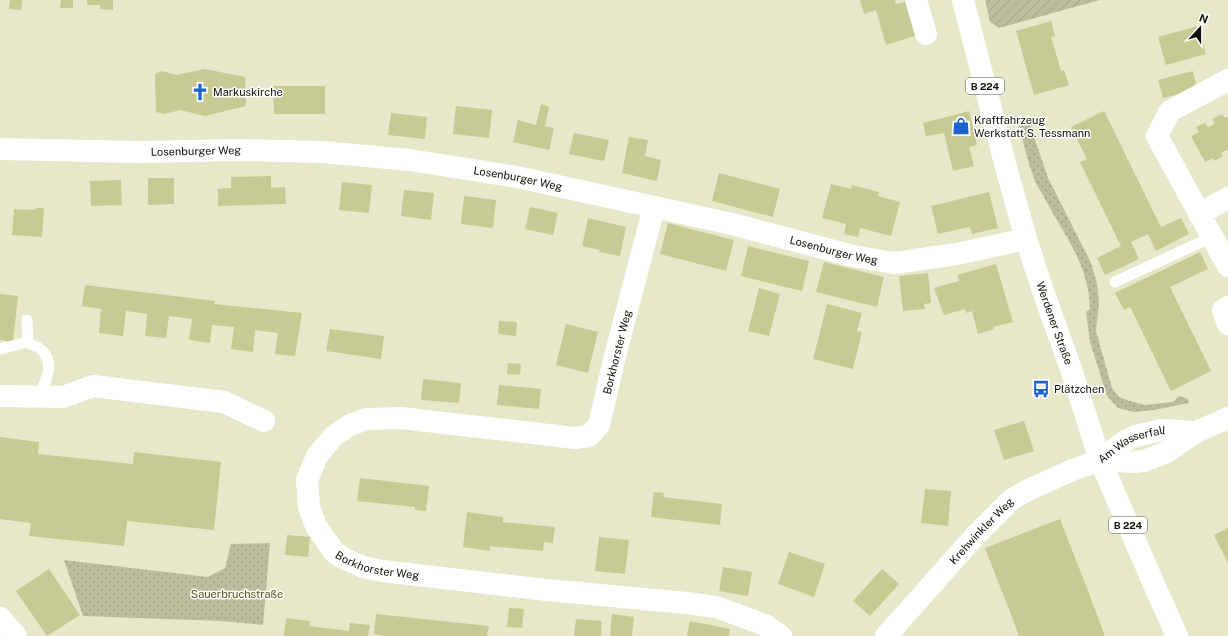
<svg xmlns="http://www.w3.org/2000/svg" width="1228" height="636" font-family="'Public Sans',sans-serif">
<defs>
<pattern id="grass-dots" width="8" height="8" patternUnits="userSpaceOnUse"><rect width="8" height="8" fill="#bcbd9d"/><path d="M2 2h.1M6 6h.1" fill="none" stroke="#a0a186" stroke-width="1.8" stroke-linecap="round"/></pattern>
<pattern id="garden-furrows" width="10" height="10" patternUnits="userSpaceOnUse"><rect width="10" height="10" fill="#bcbd9d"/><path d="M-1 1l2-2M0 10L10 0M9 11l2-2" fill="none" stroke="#a0a186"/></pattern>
</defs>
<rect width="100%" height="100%" fill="#e6e8c9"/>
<!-- grass -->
<path fill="url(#grass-dots)" d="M1028,119L1048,178L1092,265L1097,284L1099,303L1096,331L1112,388L1119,397L1130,401L1145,405L1173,402L1179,396L1188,399L1189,403L1154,410L1134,412L1118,408L1107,396L1090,342L1086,312L1090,309C1089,264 1064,235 1044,197C1041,191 1036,185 1034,178C1027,160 1023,140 1018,122Z
M270,543L263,625L222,621L83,616L64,560L208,577L225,568L231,544Z"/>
<!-- garden -->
<path fill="url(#garden-furrows)" d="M985,0H1100L999,28L990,22Z"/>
<!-- building -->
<path fill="#c8ca93" d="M10,0H22L21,10L9,9Z
M61,0H73V8H60Z
M87,0H113V10L100,9V5H87Z
M860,0H895L896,4L908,1L918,35L886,45L876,10L864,14Z
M1051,21L1055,36L1051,37L1061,71L1064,70L1069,85L1034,95L1016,31Z
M1198,26L1206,54L1166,65L1158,37Z
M205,69L245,77L246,106L205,116L180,110L165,114L156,112L155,74L162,71L177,75Z
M1193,71L1197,90L1163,98L1158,80Z
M273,86H325V114H274Z
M541,104L549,107L545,126L554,128L549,150L513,142L518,120L536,125Z
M456,106L492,110L489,138L453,134Z
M969,111L977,145L969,147L974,166L953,171L944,133L926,136L923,123Z
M1104,111L1161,227L1181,218L1189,234L1156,251L1148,234L1131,242L1139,259L1105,275L1097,258L1121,246L1080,162L1087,159L1071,127Z
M391,113L427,117L425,139L388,135Z
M1222,114L1225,118L1228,117V149L1221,153L1223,156L1214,161L1213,158L1205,162L1191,136L1199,132L1196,127L1205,123L1208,127L1215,124L1212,119Z
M574,133L609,140L604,161L569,154Z
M629,137L648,140L645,156L661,160L657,181L622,173Z
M719,173L780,189L773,217L712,201Z
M271,176V188L285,187L286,204L218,206V189L231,188V177Z
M148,178H174V204L148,205Z
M121,180L122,205L91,206L90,181Z
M342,182L372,185L369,213L339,210Z
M831,184L851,189L852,185L879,192L878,196L900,202L891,236L860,228L858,237L844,234L846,224L822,218Z
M404,190L434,193L431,220L401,216Z
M989,192L998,228L972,234L970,227L938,234L931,206Z
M464,196L496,200L493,228L461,224Z
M530,207L558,213L553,235L525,229Z
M36,208H44L42,237L12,235L14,209L35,210Z
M588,218L626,227L620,256L599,252L600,250L582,246Z
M668,223L734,240L726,271L660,254Z
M748,246L809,261L802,291L741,276Z
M1200,252L1208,269L1170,287L1211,371L1171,391L1130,307L1124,310L1115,293Z
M824,262L884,277L877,307L816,292Z
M996,264L1013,322L993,327L994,329L978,334L972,311L966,313L965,309L944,315L934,288L959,281L957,275Z
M928,273L931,303L924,304L925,309L903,311L899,276Z
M85,285L215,301L214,304L302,313L295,356L275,354L278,333L255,330L253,352L231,349L234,327L212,325L210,343L189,340L192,319L169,316L166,338L145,336L147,314L126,311L123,336L99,333L101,309L82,306Z
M759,288L780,294L769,336L748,331Z
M0,294L18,296L13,342L0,340Z
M827,304L862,313L857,331L862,332L853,369L813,359Z
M499,321L517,322L516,336L498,334Z
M566,324L598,332L588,373L556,365Z
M330,329L384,336L381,359L326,351Z
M508,363L521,364L520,375L507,374Z
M423,379L461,383L459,403L421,400Z
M499,385L541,389L539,409L497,405Z
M1024,421L1034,451L1004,460L994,430Z
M0,437L39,442L38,454L133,464L134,452L221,462L214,530L127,521L124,546L29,536L31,523L0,519Z
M360,478L429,486L426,511L415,510V507L357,501Z
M925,489L951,491L948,526L921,523Z
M654,492L664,493L663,497L722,504L720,525L651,517Z
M467,512L503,517V522L555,527L553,543L544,542L543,551L490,546V551L463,547Z
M1060,519L1088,591L1105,636H1019L1013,620L985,548Z
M1228,528V563L1214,535Z
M287,535L310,537L308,557L285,555Z
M599,537L629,540L625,574L595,571Z
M789,552L825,564L814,597L778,584Z
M723,567L752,572L748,596L719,591Z
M49,569L80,615L47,636L16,591Z
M882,569L899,584L870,616L853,601Z
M509,608L524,609L522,628L507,627Z
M376,614L489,626L487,636H383L374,634Z
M612,614L634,617L632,636H610Z
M286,618L310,621L309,626L349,631L350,623L370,625L368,636H284Z
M576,619L602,621L601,636H574Z
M690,621L730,629L729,636H687Z"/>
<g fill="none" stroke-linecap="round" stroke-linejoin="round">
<!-- lane -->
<path stroke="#fff" stroke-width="11" d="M1115,282L1212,237
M27,320L28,342C31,346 35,345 39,348C57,360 46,382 38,397
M0,349L28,342"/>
<!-- street -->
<g stroke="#fff" stroke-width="22">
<path d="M916,0L926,34"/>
<path d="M1228,80L1170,111L1157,136L1228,266"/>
<path id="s1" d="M0,149L141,152L240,150L322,152L410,160L517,177L732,224L853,256L894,263L957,254L1026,239"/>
<path id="s2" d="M654,207L615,356L599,425L589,436L575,438L401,418L366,419L348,426L333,437L317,456L307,480L309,507L316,526L334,552L345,559L363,567L382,571L547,590L686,603L716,607L765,625L781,636"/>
<path d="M1199,214L1228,198"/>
<path d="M1228,307L1223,310L1228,324"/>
<path d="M0,396L63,397L93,386L224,402L264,421"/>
<path d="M1100,460L1134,462L1144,461L1167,452L1196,432L1228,418"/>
<path id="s3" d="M886,636L976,535L1012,499L1030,489L1075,469L1100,460L1125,441L1135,436L1162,430L1196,432"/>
</g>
<!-- secondary -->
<path stroke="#fff" stroke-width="22" d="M0,618L16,636"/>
<!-- primary -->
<path stroke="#fff" stroke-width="22" id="s4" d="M963,0L1007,171L1026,239L1044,294L1071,369L1100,460L1156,589L1177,636"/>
</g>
<!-- icons -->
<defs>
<g id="church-bare" transform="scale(1.38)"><path d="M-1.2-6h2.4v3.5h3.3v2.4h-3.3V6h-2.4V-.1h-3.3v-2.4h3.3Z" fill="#1d63ce" stroke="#fff" stroke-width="2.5" paint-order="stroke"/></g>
<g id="shop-bare" transform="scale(1.38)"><path d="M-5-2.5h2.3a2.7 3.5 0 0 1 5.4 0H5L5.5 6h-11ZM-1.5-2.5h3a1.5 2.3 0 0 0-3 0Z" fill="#1d63ce" stroke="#fff" stroke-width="2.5" paint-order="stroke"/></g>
<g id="bus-bare" transform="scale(1.38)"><path d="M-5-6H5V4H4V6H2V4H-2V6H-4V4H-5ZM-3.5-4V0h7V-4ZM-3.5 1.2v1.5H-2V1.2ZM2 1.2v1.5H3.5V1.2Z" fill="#1d63ce" stroke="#fff" stroke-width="2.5" paint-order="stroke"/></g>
</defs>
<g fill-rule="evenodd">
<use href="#church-bare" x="200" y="92"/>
<use href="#shop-bare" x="961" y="126"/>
<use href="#bus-bare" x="1041" y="389"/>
</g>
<g text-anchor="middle" stroke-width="3" stroke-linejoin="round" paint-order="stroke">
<!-- shield labels -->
<g fill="#fff" stroke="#575750" stroke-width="1">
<rect x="966" y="78" width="38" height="16" rx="3"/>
<rect x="1109" y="517" width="38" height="16" rx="3"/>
</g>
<g font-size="10" font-weight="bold" fill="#0f0f05">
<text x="985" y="90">B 224</text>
<text x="1128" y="529">B 224</text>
</g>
<!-- poi labels -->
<g font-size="11" fill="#0f0f05" stroke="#fff" text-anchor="start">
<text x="213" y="96">Markuskirche</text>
<text x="974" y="124">Kraftfahrzeug<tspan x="974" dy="13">Werkstatt S. Tessmann</tspan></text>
<text x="1054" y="393">Plätzchen</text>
</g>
<!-- street labels -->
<g font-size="11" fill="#0f0f05" stroke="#fff">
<text dy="4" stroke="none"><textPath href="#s1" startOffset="196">Losenburger Weg</textPath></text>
<text dy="4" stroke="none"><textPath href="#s1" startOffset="520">Losenburger Weg</textPath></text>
<text dy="4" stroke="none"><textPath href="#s1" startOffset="844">Losenburger Weg</textPath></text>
<text dy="4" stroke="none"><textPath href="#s4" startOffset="336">Werdener Straße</textPath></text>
<text transform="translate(617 352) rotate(-76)" y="4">Borkhorster Weg</text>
<text dy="4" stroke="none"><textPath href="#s3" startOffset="319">Am Wasserfall</textPath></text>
<text dy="4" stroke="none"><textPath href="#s3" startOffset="142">Krehwinkler Weg</textPath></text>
<text dy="4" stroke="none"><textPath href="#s2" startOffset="678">Borkhorster Weg</textPath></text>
</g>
<!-- park labels -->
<g font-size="11" fill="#535415" stroke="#fff">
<text x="237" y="598">Sauerbruchstraße</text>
</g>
</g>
<!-- north arrow -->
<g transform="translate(1200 28) rotate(21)" stroke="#ffffff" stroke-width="3" paint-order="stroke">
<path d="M0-3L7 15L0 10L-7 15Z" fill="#0f0f05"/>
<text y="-6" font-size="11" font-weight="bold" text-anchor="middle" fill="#0f0f05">N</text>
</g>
</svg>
